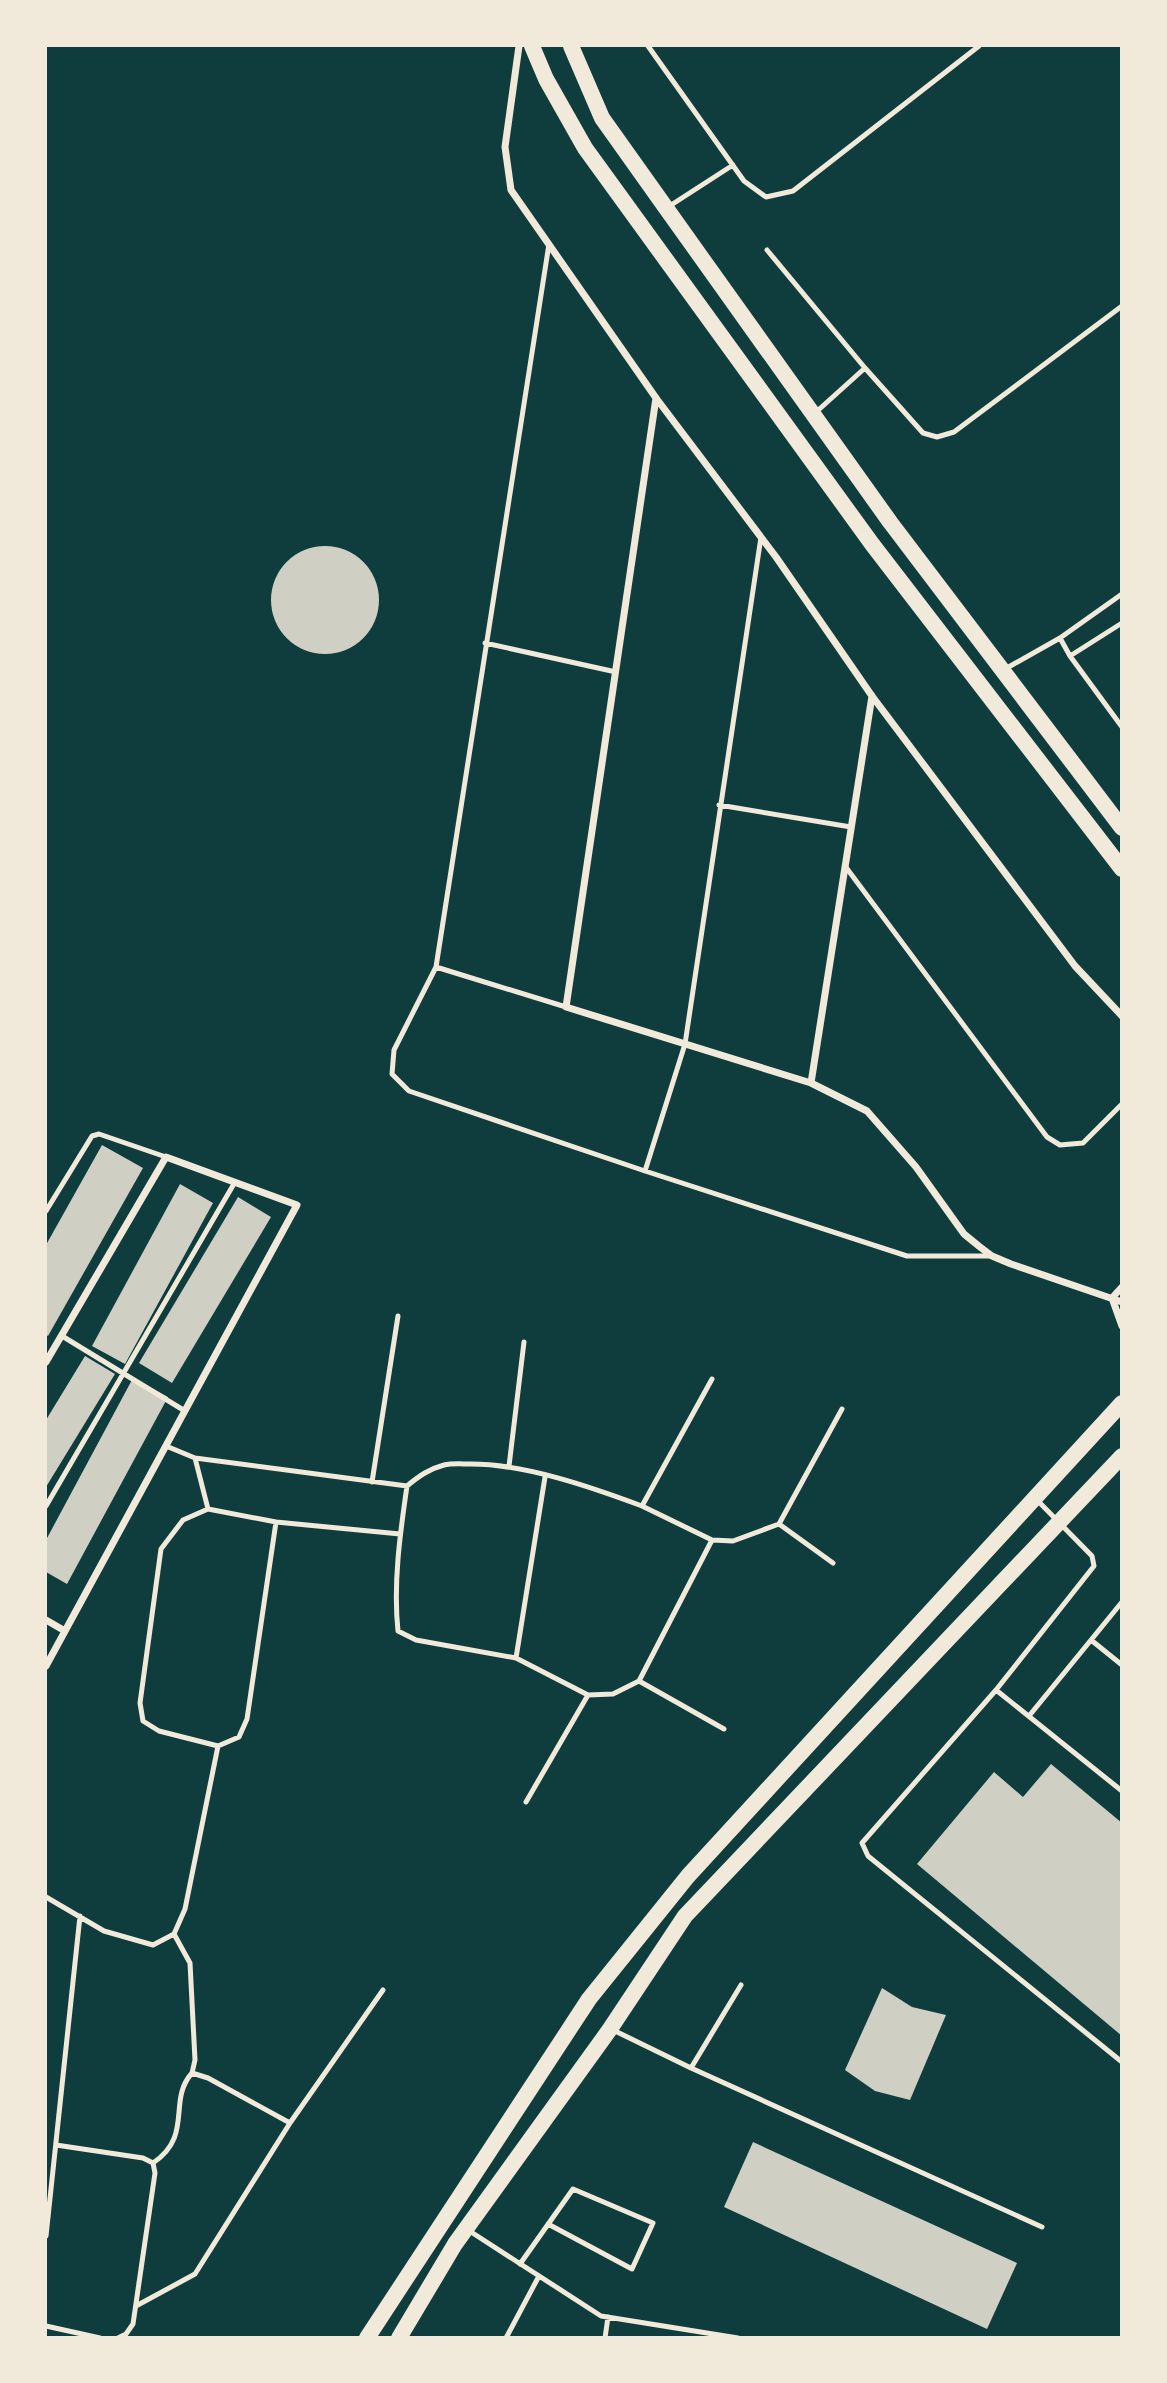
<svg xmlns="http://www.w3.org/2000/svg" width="1167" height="2383" font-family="'Fira Sans',sans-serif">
<rect width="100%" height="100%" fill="#0f3d3e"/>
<!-- building -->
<path fill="#cfcfc3" d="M271 600a54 54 0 1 1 108 0a54 54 0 1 1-108 0Z
M102,1145L143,1168L48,1336L46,1335V1245Z
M180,1184L213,1203L125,1364L92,1346Z
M238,1197L271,1217L172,1383L139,1363Z
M85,1356L115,1374L46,1487V1420Z
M133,1378L168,1397L67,1584L46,1572V1540Z
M1051,1764L1122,1823V2036L917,1864L994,1772L1023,1797Z
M882,1988L912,2007L946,2015L910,2100L875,2091L845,2070Z
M753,2142L1017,2263L987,2329L724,2207Z"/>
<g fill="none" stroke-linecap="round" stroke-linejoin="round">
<!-- service -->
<path stroke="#f1e9da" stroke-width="5" d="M648,46L744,181L766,197L793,191L979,46
M668,207L733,165
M549,244L436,967L566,1007
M767,250L865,368
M815,413L865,368L923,433L937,437L954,432L1122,306
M1060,638L1070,656L1122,727
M485,643L616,672
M1070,656L1122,623
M1005,669L1060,638L1122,594
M719,805L851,827
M845,866L1047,1137L1060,1145L1083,1143L1122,1104
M436,967L394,1050L392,1074L409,1091L645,1171L907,1256H991
M645,1171L685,1044L761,537
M46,1211L92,1136L99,1134L166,1157
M62,1336L185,1411
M166,1446L195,1458L407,1486
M195,1458L208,1509
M509,1466L524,1342
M372,1482L398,1316
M1037,1500L1092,1556L1094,1566L996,1690L1122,1791
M46,1506L235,1182
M642,1506L712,1540L733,1541L779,1524L842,1409
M779,1524L833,1563
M712,1540L639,1681L724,1729
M1091,1640L1122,1665
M516,1658L545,1477
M639,1681L613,1694L588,1695L516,1658L416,1640L398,1631C393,1584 400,1534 407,1486C419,1476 429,1469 444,1465C452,1463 462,1464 471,1464C525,1464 591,1487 642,1506L712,1379
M996,1690L862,1843L868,1856L1122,2062
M1029,1716L1122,1602
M218,1746L159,1731L143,1721L140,1703L161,1549L183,1520L208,1509L276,1522
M526,1802L588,1695
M46,1897L104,1931L153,1945L174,1934L185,1909L218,1746L239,1737L247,1719L276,1522L400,1534
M174,1934L190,1963L195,2060L192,2073
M613,2030L691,2068L741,1985
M691,2068L1042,2227
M56,2145L143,2158L153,2163
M153,2163C194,2135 167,2101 192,2073L208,2078L290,2123
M468,2230L601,2316L738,2338
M46,2236L80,1916
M520,2264L573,2189L653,2223L632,2269L548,2224
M136,2306L195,2274L290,2123L383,1990
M46,2326L100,2338
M118,2338L126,2334L133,2324L155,2173L153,2163
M506,2338L539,2276
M605,2338L608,2317"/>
<!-- minor -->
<path stroke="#f1e9da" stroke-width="7" d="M519,46L505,147L511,190L656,398L776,557L872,696L1075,966L1122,1016
M656,398L566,1007L811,1083L867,1111L916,1167L964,1234L980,1247L992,1256L1011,1264L1122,1302
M811,1083L872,696
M1112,1298L1122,1326
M1112,1298L1122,1287
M46,1362L166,1157L297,1205L46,1666
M46,1620L65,1631"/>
<!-- primary -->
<path stroke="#f1e9da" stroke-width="16" d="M532,46L546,79L585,148L872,544L1122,869
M571,46L602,118L666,208L890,522L1122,828
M367,2338L589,1999L688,1876L1122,1403
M399,2338L455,2244L610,2029L685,1916L1122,1456"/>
</g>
<!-- border -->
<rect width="1167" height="2383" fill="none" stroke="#f1e9da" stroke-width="94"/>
</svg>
